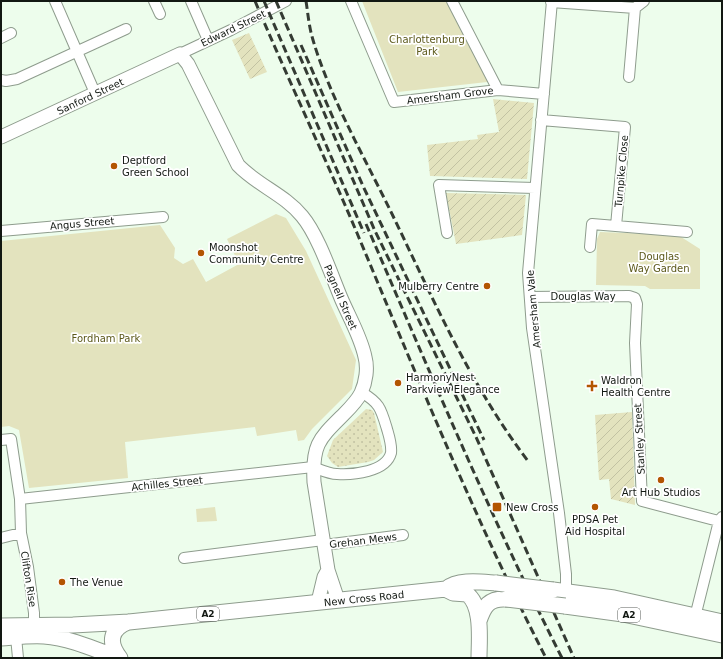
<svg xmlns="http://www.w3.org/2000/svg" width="723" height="659" font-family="'DejaVu Sans',sans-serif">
<defs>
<pattern id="grass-dots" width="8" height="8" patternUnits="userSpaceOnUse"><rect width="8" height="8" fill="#e3e3be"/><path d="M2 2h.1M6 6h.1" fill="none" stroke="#c2c2a2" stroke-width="1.8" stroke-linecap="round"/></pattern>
<pattern id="garden-furrows" width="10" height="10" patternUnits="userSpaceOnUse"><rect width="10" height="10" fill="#e3e3be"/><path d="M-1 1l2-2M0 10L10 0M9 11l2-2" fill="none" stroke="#c2c2a2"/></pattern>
</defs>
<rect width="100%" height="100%" fill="#edfdec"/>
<!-- grass -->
<path fill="url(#grass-dots)" d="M366,409L372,410L374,413L383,452L374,460L368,462L338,467L332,463L327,456L333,440Z"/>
<!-- park -->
<path fill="#e3e3be" d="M362,1H454L496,81L398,92Z
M276,214L286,218L306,251L356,360L352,389L312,429L304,440L298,441L296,430L257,436L255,427L125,442L128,478L29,488L19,430L9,426L1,427V241L160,225L175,248L174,258L183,264L193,259L206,282L239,264L227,239Z
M600,232L678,235L700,249V289H650L645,286L596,285L597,239Z
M215,507L217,521L197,522L196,509Z"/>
<!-- garden -->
<path fill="url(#garden-furrows)" d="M249,33L267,72L250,79L232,40Z
M493,99L534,103L527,179L430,176L427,145L478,139L477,135L499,132Z
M446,193L526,195L522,235L456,244Z
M632,412L635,505L611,499L609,479L599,480L595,415Z"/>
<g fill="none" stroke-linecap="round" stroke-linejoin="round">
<!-- minor casing -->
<g stroke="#8e9c8d" stroke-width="12">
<path id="minor" d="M55,1L95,93
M154,1L160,14
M191,1L208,40
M351,1L394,102L498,90L544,94
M452,1L498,90
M552,1L528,273L532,328L559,513L566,574V591
M551,2L635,8L644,1
M1,38L11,33
M180,54L231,30L286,1
M629,77L635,8
M1,80L6,81L17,79L126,29
M541,120L625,127L616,226
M1,231L163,217
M447,233L439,185L535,188
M590,247L592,224L687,232
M530,297L629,296L635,298L637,304L635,343L642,501L722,522
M1,440L11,439L20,499L21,533L28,567L34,613V625
M20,499L313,467C321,470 329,474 337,474C353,475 386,472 391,453C392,445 389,436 387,429C381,409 380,403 361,392
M1,538L21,533
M324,545L403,535
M184,558L323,540
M694,621L719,521L722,517
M16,637L18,658"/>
</g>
<!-- major casing -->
<g stroke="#8e9c8d" stroke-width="15">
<path id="major" d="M1,137L180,54L188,64L238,165C257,185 285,195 302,216C318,235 331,274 341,298C349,317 361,337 365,357C368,368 366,382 361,393C357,401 351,407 344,414C319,439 312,444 314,482L328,570L338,600
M318,602L324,577L328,570"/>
</g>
<!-- highway casing -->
<g stroke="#8e9c8d" stroke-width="17">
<path id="highway" d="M447,590L453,593L467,594C483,606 479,640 479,658
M553,590L614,598L722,622
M565,606L623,614L722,635
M479,621C484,606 489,598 506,599
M1,626L73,625L129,622L446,589C458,579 480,582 496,583
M1,638C15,637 30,635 44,636C70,638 94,649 118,658
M120,658C108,643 110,629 128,622"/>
</g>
<!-- minor -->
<use href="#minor" stroke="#fff" stroke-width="10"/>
<!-- major -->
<use href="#major" stroke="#fff" stroke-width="13"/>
<!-- highway -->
<use href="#highway" stroke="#fff" stroke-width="15"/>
<!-- rail -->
<path stroke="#343b33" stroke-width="3" stroke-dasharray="8 4" stroke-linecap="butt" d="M255,1C288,79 324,155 357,233C417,376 475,520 546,658
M264,1L364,233
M276,1L375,231L476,437L574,658
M306,1C308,14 309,27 313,40C330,98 366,160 393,216C434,301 471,386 528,461
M301,45L363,186L484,440
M366,224C429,370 490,516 562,658"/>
<!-- highway-bridge casing -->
<g stroke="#8e9c8d" stroke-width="17" stroke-linecap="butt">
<path id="highway-bridge" d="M496,583L553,590
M506,599L565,606"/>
</g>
<!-- highway-bridge -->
<use href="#highway-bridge" stroke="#fff" stroke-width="15"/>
</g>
<!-- markers -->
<g fill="#b35501" stroke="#fff" stroke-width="1.5">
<circle cx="114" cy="166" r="4"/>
<circle cx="201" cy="253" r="4"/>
<circle cx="487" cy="286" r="4"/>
<circle cx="398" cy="383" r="4"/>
<path d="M590 380h4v4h4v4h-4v4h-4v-4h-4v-4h4z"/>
<circle cx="661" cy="480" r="4"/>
<rect x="492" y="502" width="10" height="10" rx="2"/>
<circle cx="595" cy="507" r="4"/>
<circle cx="62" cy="582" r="4"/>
</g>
<g text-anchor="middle" stroke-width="3.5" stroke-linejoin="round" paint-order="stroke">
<!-- shield labels -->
<g fill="#fff" stroke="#595d59" stroke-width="1">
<rect x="197" y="607" width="22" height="14" rx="3"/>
<rect x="618" y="608" width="22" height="14" rx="3"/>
</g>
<g font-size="9" font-weight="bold" fill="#121812">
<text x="208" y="617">A2</text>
<text x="629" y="618">A2</text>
</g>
<!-- street labels -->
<g font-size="10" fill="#121812" stroke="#fff">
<text transform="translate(233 28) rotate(-26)" y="4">Edward Street</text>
<text transform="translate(450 95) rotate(-7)" y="4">Amersham Grove</text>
<text transform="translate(90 96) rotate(-25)" y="4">Sanford Street</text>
<text transform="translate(621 171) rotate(-85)" y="4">Turnpike Close</text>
<text transform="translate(82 223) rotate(-5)" y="4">Angus Street</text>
<text x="583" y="300">Douglas Way</text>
<text transform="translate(341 297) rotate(67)" y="4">Pagnell Street</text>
<text transform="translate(533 309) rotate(-95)" y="4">Amersham Vale</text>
<text transform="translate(639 439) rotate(-93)" y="4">Stanley Street</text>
<text transform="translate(167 483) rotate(-6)" y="4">Achilles Street</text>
<text transform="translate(363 540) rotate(-7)" y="4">Grehan Mews</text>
<text transform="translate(29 579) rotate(81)" y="4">Clifton Rise</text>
<text transform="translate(364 598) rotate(-6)" y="4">New Cross Road</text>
</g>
<!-- park labels -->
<g font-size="10" fill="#5c591b" stroke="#fff">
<text x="427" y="43">Charlottenburg<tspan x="427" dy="12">Park</tspan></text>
<text x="659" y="260">Douglas<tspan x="659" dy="12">Way Garden</tspan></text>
<text x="106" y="342">Fordham Park</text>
</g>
<!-- poi labels -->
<g font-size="10" fill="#121812" stroke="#fff" text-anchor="start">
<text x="122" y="164">Deptford<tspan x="122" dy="12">Green School</tspan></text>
<text x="209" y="251">Moonshot<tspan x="209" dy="12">Community Centre</tspan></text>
<text x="479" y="290" text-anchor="end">Mulberry Centre</text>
<text x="406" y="381">HarmonyNest<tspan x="406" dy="12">Parkview Elegance</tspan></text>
<text x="601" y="384">Waldron<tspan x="601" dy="12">Health Centre</tspan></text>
<text x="661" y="496" text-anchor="middle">Art Hub Studios</text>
<text x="506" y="511">New Cross</text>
<text x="595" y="523" text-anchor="middle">PDSA Pet<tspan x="595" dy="12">Aid Hospital</tspan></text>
<text x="70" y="586">The Venue</text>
</g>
</g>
<!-- border -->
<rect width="723" height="659" fill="none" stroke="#121812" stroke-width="4"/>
</svg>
